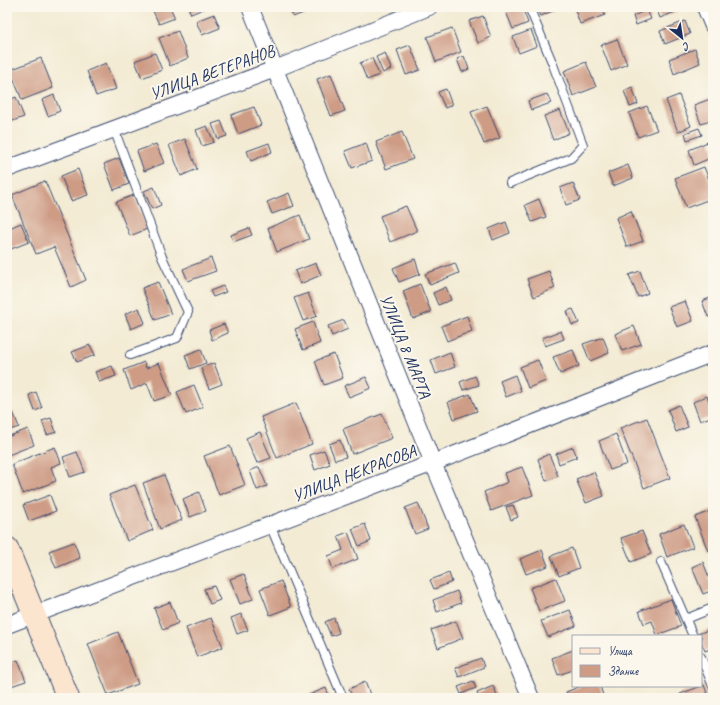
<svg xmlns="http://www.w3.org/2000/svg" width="720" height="705" font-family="Caveat,sans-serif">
<rect width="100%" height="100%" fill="#fbf7ec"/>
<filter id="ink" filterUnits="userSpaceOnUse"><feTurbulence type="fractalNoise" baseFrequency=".025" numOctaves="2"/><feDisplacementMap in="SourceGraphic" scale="8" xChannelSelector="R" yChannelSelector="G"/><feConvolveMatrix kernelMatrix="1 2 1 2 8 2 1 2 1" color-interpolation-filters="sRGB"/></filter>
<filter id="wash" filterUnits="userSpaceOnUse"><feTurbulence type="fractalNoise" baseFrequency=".012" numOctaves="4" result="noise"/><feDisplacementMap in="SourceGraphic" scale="16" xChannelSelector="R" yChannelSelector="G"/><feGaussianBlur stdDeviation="0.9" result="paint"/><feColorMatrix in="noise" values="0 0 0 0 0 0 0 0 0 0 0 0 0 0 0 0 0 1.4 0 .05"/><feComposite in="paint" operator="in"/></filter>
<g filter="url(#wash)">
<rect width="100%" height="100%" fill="#f3ebd4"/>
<g id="blocks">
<!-- building -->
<path fill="#ce9b85" d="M163,7H170L175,18L159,24L153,11Z
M188,7H208L191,14Z
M289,7H319L293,17Z
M504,7H522L528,23L513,29Z
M537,7H556L557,9L541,16Z
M574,7H602L605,15L580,24Z
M656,7H679L680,10L660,18Z
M647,10L651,19L636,25L633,16Z
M214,14L220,28L202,35L196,21Z
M483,16L491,37L478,43L469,21Z
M685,21L690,34L665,44L660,31Z
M452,28L461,52L436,62L427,37Z
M531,30L537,46L519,53L513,37Z
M178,31L188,58L170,66L159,38Z
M617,39L627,64L611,71L601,45Z
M410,45L420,70L406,75L397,50Z
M695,49L700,63L674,74L669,59Z
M155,53L162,70L142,78L135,61Z
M385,53L391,69L383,73L376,57Z
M464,56L469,69L462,72L457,59Z
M41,58L53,88L22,100L10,70Z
M372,58L379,75L367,80L360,63Z
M586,62L596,87L573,96L564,71Z
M106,63L116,89L96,96L87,71Z
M331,74L345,111L331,116L317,79Z
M632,87L638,104L630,107L624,91Z
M446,89L452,105L445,108L438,92Z
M547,94L551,103L531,110L528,101Z
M54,95L60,111L48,116L42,100Z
M679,95L691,126L678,132L666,100Z
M16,97L24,117L7,123V101Z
M713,98V120L701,124L694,105Z
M487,106L500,138L484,144L471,112Z
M647,106L657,130L638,137L629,113Z
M254,107L261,125L238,134L231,115Z
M560,110L569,133L553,140L544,116Z
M221,121L227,136L218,139L212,124Z
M207,126L214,142L202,146L196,130Z
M699,128L702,135L687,140L685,133Z
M402,132L413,159L386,169L376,142Z
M185,139L197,169L181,176L169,145Z
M710,141L713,150V157L694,165L689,150Z
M269,143L272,152L251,161L247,151Z
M366,143L372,161L352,168L345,151Z
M156,144L164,163L144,171L137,151Z
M119,158L129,184L114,190L104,164Z
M628,165L633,178L613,186L608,173Z
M704,167L713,190V198L686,208L675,178Z
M78,169L88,195L71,201L61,176Z
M45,181L86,280L71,287L54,247L36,254L12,195Z
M573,183L580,200L566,205L560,188Z
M154,187L161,205L152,209L144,191Z
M289,193L294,206L272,214L267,202Z
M134,195L147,229L130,236L116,202Z
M539,199L546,217L532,222L525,205Z
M406,206L417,231L390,242L380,216Z
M631,211L643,241L627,247L616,218Z
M300,215L309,239L277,252L268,228Z
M506,222L510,233L493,240L489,229Z
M21,223L29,242L11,249L7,239V229Z
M249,228L252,235L233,242L231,235Z
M211,258L216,271L188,281L183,269Z
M415,259L420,274L399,282L393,268Z
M316,263L321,275L300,284L295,271Z
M455,263L459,273L430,285L425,274Z
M549,271L555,288L534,297L527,279Z
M640,271L648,293L638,297L629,275Z
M158,282L171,314L155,320L142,288Z
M420,284L431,312L413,319L403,291Z
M223,286L226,292L213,297L210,291Z
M446,287L451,300L438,305L433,293Z
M308,293L317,316L303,321L294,298Z
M713,297V315L708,317L702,301Z
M685,301L693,321L677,327L669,307Z
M139,308L145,323L131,329L125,314Z
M573,309L579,323L572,325L567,311Z
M467,316L472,331L447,341L441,326Z
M344,320L348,329L332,336L328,326Z
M313,322L320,343L303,350L295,329Z
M224,324L228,333L212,340L209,330Z
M634,326L641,344L622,351L615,334Z
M561,331L564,339L545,346L542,338Z
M603,337L609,353L590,361L583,344Z
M90,345L95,355L77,362L72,352Z
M201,349L206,363L190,369L185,355Z
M573,350L579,366L560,374L553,357Z
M450,352L455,367L436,374L431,360Z
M334,354L343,378L324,385L315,361Z
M538,360L546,381L528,388L520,367Z
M144,362L146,368L159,363L172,395L154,401L147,383L131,390L124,370Z
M214,363L222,384L209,389L201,368Z
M112,366L116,376L99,382L95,372Z
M515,375L521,391L506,397L500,381Z
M475,376L479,385L463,390L460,382Z
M366,377L371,388L349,397L344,386Z
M194,385L203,407L186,414L177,392Z
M36,392L42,408L35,411L29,395Z
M470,394L477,411L454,419L448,402Z
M707,396L713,412V416L700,421L693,402Z
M296,403L312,444L277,458L261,417Z
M679,405L688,427L676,432L668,410Z
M13,412L19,427L7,431V414Z
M382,414L392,438L352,454L343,429Z
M51,418L56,432L47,435L42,421Z
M647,418L670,478L644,488L620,428Z
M28,429L34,445L8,455L7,437Z
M260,432L271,458L257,463L246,438Z
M616,434L627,464L610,470L599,441Z
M340,440L346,457L335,460L329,444Z
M230,446L245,485L219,495L204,456Z
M55,447L61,463L51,467L56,481L23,494L12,464Z
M573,447L577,457L559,464L556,454Z
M324,450L330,464L315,470L310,455Z
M77,452L85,472L70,477L63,457Z
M549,454L558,476L546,481L538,459Z
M259,467L267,486L257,490L250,471Z
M522,467L533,495L491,511L484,492L508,482L505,473Z
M594,472L604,496L586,503L576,479Z
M164,475L182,520L160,529L143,483Z
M135,485L153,530L127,541L109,495Z
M199,492L206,511L190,517L183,499Z
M50,495L56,511L29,521L23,505Z
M418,503L428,529L415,534L405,508Z
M513,505L518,517L511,520L506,507Z
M713,510V549L708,551L695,517Z
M365,524L371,541L359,546L352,529Z
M684,524L693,547L667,557L659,534Z
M642,531L651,554L631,562L621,538Z
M348,532L358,559L333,569L328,556L343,550L338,536Z
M74,542L80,558L56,568L49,551Z
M572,548L579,568L559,576L551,556Z
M542,550L548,566L526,574L520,559Z
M703,562L713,587V590L703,594L692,567Z
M449,573L452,582L434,589L430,580Z
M244,574L253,599L240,604L230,579Z
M556,578L565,601L539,611L530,588Z
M281,581L291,607L270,615L260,589Z
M214,586L220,600L210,604L204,589Z
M457,591L461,603L437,612L433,600Z
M671,599L681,626L657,635L652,621L644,624L639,611Z
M170,602L178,623L163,630L154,608Z
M570,610L576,626L548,637L541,621Z
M241,614L248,630L237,634L231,618Z
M211,618L223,647L197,657L186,628Z
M334,618L339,633L331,636L325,622Z
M456,621L463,638L438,648L431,630Z
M713,628V648L705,651L701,642V636H699L698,634Z
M118,632L138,684L108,695L88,644Z
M573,650V670L558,675L552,658Z
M481,658L484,667L459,677L455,668Z
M18,660L26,681L11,686L7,676V664Z
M473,681L476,688L461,694L458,687Z
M365,682L371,697L353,698L349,689Z
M704,685L709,698H681L680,694Z
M493,686L498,697L479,698L477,693Z
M581,686H600L604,698H568L566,692Z
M326,688L330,698H310L309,695Z"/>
</g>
</g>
<g filter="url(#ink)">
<use href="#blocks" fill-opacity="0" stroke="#3b4b70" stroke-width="1"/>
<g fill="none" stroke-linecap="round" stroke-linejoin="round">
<!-- lane casing -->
<g stroke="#3b4b70" stroke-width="10">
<path id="lane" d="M114,129L162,257L188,312L177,338L130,355
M510,183L571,158L583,145L552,62L529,7
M270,525L343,698
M661,562L693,636
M686,619L713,608
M701,657L713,686"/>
</g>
<!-- street casing -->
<g stroke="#3b4b70" stroke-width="18">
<path id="street" d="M250,7L433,463L531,698
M705,7L713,26
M7,169L275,69L429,7
M7,625L433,463L713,353"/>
</g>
<!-- secondary casing -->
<g stroke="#3b4b70" stroke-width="24">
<path id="secondary" d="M7,548L68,698"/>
</g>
<!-- lane -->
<use href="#lane" stroke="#fff" stroke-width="8"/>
<!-- street -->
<use href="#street" stroke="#fff" stroke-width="16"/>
<!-- secondary -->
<use href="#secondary" stroke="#fce5cf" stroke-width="22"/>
</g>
</g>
<g text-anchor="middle" stroke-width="4" stroke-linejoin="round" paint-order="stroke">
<!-- street labels -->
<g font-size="17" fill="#1b2f5e" stroke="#fbf7ec">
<text transform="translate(212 72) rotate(-20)" y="6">УЛИЦА ВЕТЕРАНОВ</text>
<text transform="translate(406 346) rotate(68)" y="6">УЛИЦА 8 МАРТА</text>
<text transform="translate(354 473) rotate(-21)" y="6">УЛИЦА НЕКРАСОВА</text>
</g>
</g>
<!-- margin -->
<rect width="720" height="705" fill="none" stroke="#fbf7ec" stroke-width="24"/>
<!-- legend -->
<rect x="572" y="635" width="130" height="52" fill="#fbf7ec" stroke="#a1a7b3"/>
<rect x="580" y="648" width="20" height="6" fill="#fce5cf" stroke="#a1a7b3"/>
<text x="608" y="655" font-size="12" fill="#1b2f5e">Улица</text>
<rect x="580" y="665" width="20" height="12" fill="#ce9b85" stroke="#a1a7b3"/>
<text x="608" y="675" font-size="12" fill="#1b2f5e">Здание</text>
<!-- north arrow -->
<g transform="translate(682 38) rotate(150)" stroke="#fbf7ec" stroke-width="3" paint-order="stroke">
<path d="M0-3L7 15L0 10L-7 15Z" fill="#1b2f5e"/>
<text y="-6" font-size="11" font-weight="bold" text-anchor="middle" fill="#1b2f5e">С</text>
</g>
</svg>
